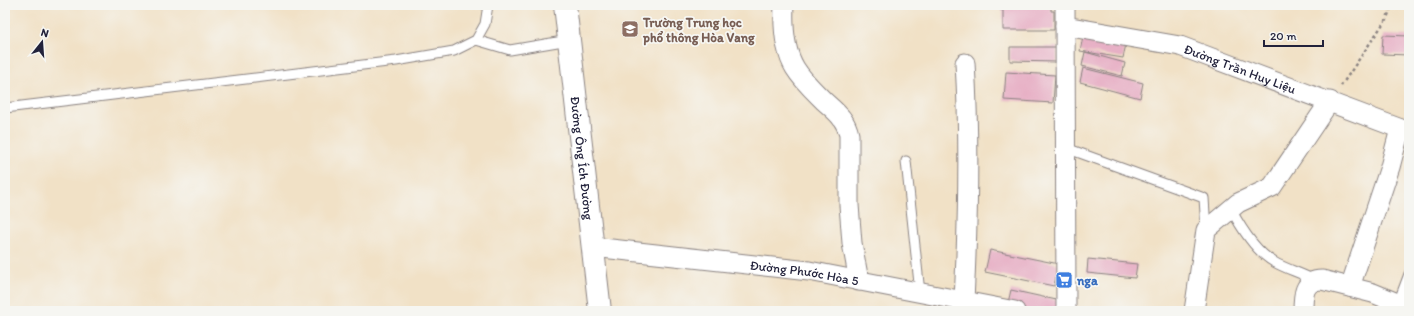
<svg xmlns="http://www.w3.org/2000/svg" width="1414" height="316" font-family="Itim,sans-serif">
<rect width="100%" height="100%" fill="#f6f6f2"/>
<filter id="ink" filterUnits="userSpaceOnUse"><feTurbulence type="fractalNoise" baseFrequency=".025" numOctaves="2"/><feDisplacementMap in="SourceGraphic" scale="8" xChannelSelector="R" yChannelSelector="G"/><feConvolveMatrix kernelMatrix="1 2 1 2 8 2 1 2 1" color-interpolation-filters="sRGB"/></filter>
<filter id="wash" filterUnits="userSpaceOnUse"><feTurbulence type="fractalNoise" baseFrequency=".012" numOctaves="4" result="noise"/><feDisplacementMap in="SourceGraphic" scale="16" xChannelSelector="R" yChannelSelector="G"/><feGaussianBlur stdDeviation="0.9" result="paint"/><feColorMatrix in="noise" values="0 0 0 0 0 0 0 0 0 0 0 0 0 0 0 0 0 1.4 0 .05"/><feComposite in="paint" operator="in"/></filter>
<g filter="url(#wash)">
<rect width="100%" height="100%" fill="#f1e1c6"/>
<g id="blocks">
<!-- building -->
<path fill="#e6abc2" d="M1000,5H1051V11H1054V30H1003V10H1000Z
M1383,35L1409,36V55L1382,54Z
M1083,37L1126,44L1123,58L1080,51Z
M1010,47H1057V62L1010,61Z
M1085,52L1125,63L1122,76L1082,66Z
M1083,68L1143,83L1140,98L1080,82Z
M1006,72L1055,75L1053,103L1004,100Z
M990,250L1059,264L1054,286L985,272Z
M1088,259L1137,264L1135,278L1087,273Z
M1011,290L1061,301L1059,311H1028L1007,307Z"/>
</g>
</g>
<g filter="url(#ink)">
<use href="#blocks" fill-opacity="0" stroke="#8a8280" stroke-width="1"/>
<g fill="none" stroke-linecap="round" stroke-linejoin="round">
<!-- lane casing -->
<g stroke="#8a8280" stroke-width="11">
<path id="lane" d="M476,40L510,50L569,40
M5,108L396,61L454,51L476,40L485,24L488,5
M1066,148L1204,198L1206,230
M906,161L920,293
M1231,209C1240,226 1256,252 1274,262C1286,269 1301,273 1314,280
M1398,303L1409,274"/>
</g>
<!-- street casing -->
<g stroke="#8a8280" stroke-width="21">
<g id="street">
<path d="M784,5C783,26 784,50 795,68C803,81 814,91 824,101C836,112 846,119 849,135V205L852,243L859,281"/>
<path d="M1065,5L1066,311"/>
<path id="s1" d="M1065,26L1180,46L1409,132"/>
<path id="s2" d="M593,247L809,271L1015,311"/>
<path d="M1350,287L1390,167L1400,129"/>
<path d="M964,301C968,222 970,142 965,63"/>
<path d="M1194,311L1206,230L1238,203L1272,187L1330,101"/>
<path d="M1303,311C1303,296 1303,280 1322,280L1373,293L1409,308"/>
</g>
</g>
<!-- secondary casing -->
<g stroke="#8a8280" stroke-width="24">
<g id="secondary">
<path id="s3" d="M565,5L600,311"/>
</g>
</g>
<!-- path -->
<path stroke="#8a8280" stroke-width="2.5" stroke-dasharray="3 3" stroke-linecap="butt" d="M1341,86L1387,18L1392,5"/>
<!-- lane -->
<use href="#lane" stroke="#fff" stroke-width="9"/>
<!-- street -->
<use href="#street" stroke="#fff" stroke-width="19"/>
<!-- secondary -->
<use href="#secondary" stroke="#fff" stroke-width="22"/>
</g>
</g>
<!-- icons -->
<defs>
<g id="school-square" transform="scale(0.9)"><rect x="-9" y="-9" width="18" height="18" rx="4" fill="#8d6e63" stroke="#f6f6f2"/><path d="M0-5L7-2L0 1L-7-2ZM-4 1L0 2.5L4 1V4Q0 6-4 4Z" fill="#fff"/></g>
<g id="supermarket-square" transform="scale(0.9)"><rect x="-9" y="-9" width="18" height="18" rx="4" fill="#3f7fe0" stroke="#f6f6f2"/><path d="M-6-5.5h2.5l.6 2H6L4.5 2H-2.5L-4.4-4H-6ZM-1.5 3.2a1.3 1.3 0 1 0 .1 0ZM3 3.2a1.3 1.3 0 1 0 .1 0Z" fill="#fff"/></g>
</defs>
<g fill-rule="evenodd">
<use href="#school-square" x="630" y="29"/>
<use href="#supermarket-square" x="1064" y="280"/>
</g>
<g text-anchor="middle" stroke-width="3.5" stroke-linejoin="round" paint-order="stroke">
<!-- education labels -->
<g font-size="13" font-weight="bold" fill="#785e54" stroke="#f6f6f2" text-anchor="start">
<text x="643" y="27">Trường Trung học<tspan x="643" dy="15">phổ thông Hòa Vang</tspan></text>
</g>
<!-- street labels -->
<g font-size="13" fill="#22223b" stroke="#f6f6f2">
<text dy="5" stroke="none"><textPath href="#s1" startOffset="181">Đường Trần Huy Liệu</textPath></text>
<text dy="5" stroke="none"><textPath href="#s3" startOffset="154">Đường Ông Ích Đường</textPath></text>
<text dy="5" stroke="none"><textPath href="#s2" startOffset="213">Đường Phước Hòa 5</textPath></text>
</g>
<!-- shop labels -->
<g font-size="13" font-weight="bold" fill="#366cbe" stroke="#f6f6f2" text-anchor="start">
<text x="1077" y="285">nga</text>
</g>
</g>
<!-- margin -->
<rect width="1414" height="316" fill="none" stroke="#f6f6f2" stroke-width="20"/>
<!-- north arrow -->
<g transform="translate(42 42) rotate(17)" stroke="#f6f6f2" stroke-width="3" paint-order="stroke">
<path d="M0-3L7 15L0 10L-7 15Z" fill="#22223b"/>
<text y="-6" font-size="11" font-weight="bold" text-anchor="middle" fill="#22223b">N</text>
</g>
<!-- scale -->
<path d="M1264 40v6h59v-6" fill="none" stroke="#22223b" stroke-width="2"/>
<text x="1270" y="40" font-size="12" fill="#22223b" stroke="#f6f6f2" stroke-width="3" paint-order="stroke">20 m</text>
</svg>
